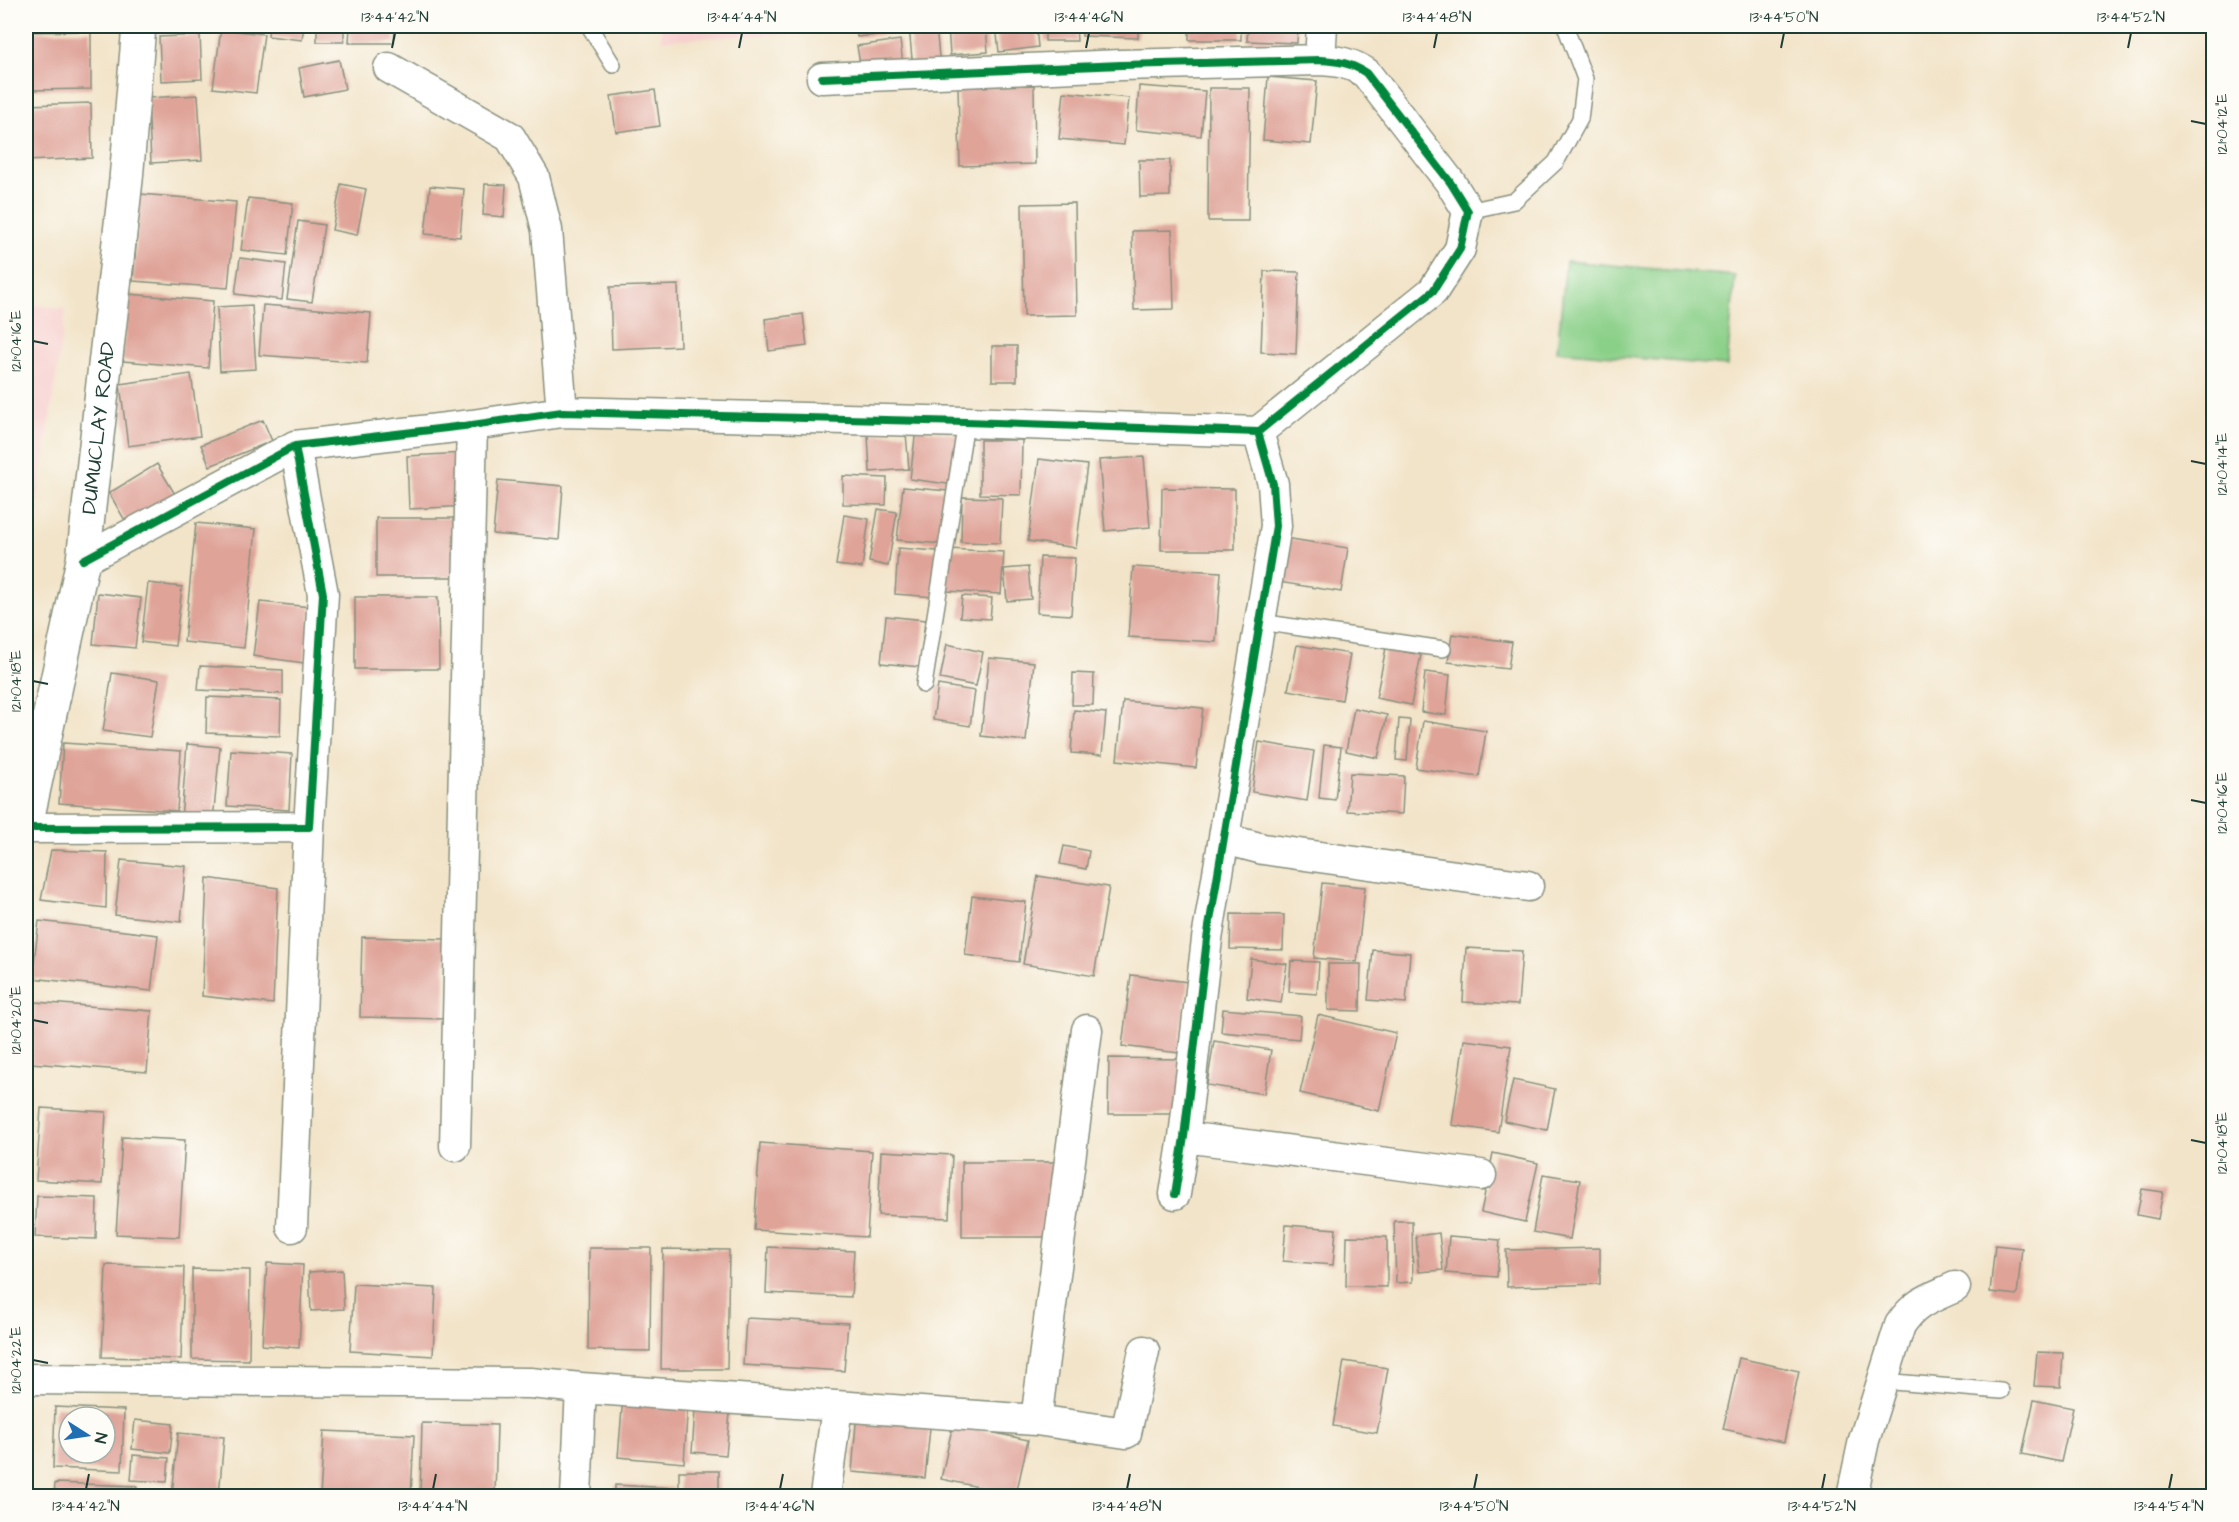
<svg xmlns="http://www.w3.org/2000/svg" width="2239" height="1522" font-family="'Architects Daughter',sans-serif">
<rect width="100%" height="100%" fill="#fdfcf7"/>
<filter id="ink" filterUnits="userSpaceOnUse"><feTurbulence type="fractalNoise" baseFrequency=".0167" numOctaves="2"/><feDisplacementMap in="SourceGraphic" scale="12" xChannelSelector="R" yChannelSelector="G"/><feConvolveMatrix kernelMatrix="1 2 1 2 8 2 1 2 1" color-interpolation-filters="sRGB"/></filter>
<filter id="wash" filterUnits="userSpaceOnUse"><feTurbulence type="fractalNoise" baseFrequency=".008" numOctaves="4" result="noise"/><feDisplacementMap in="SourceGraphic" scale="24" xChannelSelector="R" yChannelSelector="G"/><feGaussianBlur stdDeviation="1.35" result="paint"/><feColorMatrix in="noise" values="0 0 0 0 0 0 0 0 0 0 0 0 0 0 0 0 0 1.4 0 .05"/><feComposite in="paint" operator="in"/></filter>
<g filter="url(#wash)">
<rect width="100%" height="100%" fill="#f2e4c9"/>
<!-- built -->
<path fill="#f7d0cf" d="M661,26H826L827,32L662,40Z
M26,303L66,310L26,577Z"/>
<!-- green -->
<path fill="#8bd089" stroke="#55865e" stroke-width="1.5" d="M1566,261L1735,276L1727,366L1557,351Z"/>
<g id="blocks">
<!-- building -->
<path fill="#dfa398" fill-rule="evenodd" d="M156,26H196L197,32L156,33Z
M269,26H304L302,40L268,36Z
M317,26H344V42H317Z
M350,26H395L394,43H349Z
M856,26H904L905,32L857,37Z
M909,26H936L940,67L913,70Z
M948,26H986L988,52L950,55Z
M996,26H1036L1038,47L999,52Z
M1045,26H1076L1077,41H1045Z
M1082,26H1138V38L1082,36Z
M1189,26H1241V40H1189Z
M1248,26H1298L1297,43L1247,41Z
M221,29L264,34L256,93L213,88Z
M91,31V89L29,90L27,32Z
M200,35L202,79L161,81L159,37Z
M900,40L903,65L861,70L857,46Z
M339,60L345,89L304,97L299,68Z
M1268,77L1317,81L1311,144L1263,140Z
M1034,85L1035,164L960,166L958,86Z
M1139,86L1205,91L1201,136L1136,130Z
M1209,88H1250L1248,221H1208Z
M655,90L660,126L616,132L611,96Z
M1064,92L1129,98L1124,145L1059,139Z
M198,95L202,160L151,163L148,98Z
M91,103L92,158L26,161V105Z
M1139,160H1170V196L1140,197Z
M341,184L366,189L357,235L332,230Z
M485,184L506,185L504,217L483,215Z
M430,186L464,189L460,237L425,234Z
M140,194L236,202L228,288L133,281Z
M248,198L293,203L287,255L241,250Z
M1075,203L1077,315L1024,316L1022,204Z
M298,221L324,225L312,302L287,299Z
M1172,230L1174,309L1134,310L1132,231Z
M240,258L286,264L282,300L235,294Z
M1264,271L1299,272L1296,354L1261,352Z
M678,285L680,346L612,349L610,287Z
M128,294L213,301L208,368L123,361Z
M252,305L256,369L220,371L217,307Z
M263,305L371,313L367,363L259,355Z
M803,314L807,346L769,351L765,319Z
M992,346H1017V381H992Z
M191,374L200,436L128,446L120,384Z
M263,420L272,441L210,466L201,445Z
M916,429L960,435L955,485L910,479Z
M906,433L909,469L870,472L868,435Z
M980,440H1022L1021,495L980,494Z
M466,453L468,506L409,509L407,456Z
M1144,457L1150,527L1105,531L1099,460Z
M1039,459L1087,465L1076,548L1028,541Z
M157,464L179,501L130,529L109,493Z
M843,476L887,478L886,505L843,504Z
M498,480L563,486L559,540L493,534Z
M903,487L948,491L942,544L897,540Z
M1162,488L1235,489V550H1161Z
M962,497L1002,498L1000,543L961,542Z
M878,509L897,512L888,566L869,562Z
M844,515L869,519L862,568L836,565Z
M376,518H462V577H376Z
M196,523L256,529L244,648L184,642Z
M1285,538L1348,548L1341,592L1278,582Z
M898,548L937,551L934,597L895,594Z
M949,549L1004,552L1001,594L946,591Z
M1040,557L1075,558L1071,615L1037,613Z
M1028,567L1031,599L1007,601L1004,569Z
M1133,567L1221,572L1216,642L1128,637Z
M148,583L182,587L175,646L141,642Z
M98,593L141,598L135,648L93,644Z
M962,596L992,598L990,619L960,617Z
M355,597H438L439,669H355Z
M260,602L311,607L304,663L253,656Z
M886,616L925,620L920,667L881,663Z
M1452,634L1512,642L1508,669L1448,662Z
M947,644L983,652L976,686L940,679Z
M1297,645L1350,654L1342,700L1288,690Z
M1386,648L1421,655L1411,705L1376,698Z
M989,658L1034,662L1026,741L981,736Z
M200,666L283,670V694L198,690Z
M1425,672L1450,675L1446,715L1421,712Z
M112,673L159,680L150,737L103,731Z
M1073,673L1094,674L1093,705H1072Z
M938,685L975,691L970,726L933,720Z
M207,697L281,700L280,736L206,733Z
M1123,701L1203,708L1196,768L1117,760Z
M1354,708L1387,715L1378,758L1346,751Z
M1074,710L1106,713L1102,755L1071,753Z
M1399,719L1410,720L1407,761L1396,760Z
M1423,721L1486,731L1479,777L1416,768Z
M1259,742L1314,751L1307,801L1252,792Z
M63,743L181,751L177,811L59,803Z
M187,744L220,747L213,821L181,819Z
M1324,745L1341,747L1335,800L1319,798Z
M231,750L292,754L289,810L227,806Z
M1350,773L1404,776L1402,814L1347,811Z
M1064,846L1089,851L1086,869L1060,864Z
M51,850L107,852L106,908L41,900Z
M121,860L186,866L181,922L115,915Z
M1038,876L1109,887L1094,976L1023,964Z
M207,878L278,888L273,1004L202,996Z
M1322,883L1365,887L1357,962L1314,958Z
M972,896L1026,902L1019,962L965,955Z
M1231,914L1284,915L1283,950L1230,949Z
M39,921L158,935L151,991L32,978Z
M362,937L446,939L444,1019L360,1017Z
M1466,948L1522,951L1518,1005L1463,1002Z
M1373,950L1410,953L1406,1003L1368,1000Z
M1251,959L1287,964L1281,1003L1247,998Z
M1291,961L1319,962L1317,994L1289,992Z
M1328,964H1361L1360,1011L1328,1010Z
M1131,975L1188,982L1179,1053L1122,1046Z
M35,1002L152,1011L147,1072L31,1063Z
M1223,1009L1301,1016L1299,1039L1221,1032Z
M1318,1015L1396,1033L1379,1111L1300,1093Z
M1464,1040L1511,1046L1498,1132L1452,1125Z
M1214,1041L1271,1050L1264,1094L1207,1085Z
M1109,1058L1180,1059V1114H1108Z
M1513,1080L1555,1089L1547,1130L1504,1121Z
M41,1108L106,1112L102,1184L36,1180Z
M122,1137L185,1140L179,1237L116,1234Z
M760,1143L872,1151L867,1237L754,1230Z
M881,1151L952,1155L949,1218L878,1215Z
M1493,1153L1538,1163L1525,1222L1481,1212Z
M962,1162H1059V1237H962Z
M1543,1174L1580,1180L1570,1239L1533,1232Z
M2142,1189L2163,1192L2158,1219L2137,1215Z
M37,1196L97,1198L96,1239L35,1237Z
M1394,1221H1412L1413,1282L1396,1283Z
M1286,1225L1336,1229L1333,1265L1283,1261Z
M1439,1233L1443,1270L1419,1272L1416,1236Z
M1347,1236L1387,1237V1287L1346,1286Z
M1449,1236L1500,1240L1497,1277L1446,1273Z
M1995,1245L2022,1248L2017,1295L1990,1292Z
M768,1247L854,1251L851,1297L766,1293Z
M589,1248H651L650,1351L588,1350Z
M1600,1248V1284L1507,1287L1506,1250Z
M663,1249L729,1250L727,1369H661Z
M267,1263L303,1265L299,1348L262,1345Z
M106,1265L184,1267L181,1359L102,1357Z
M192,1269L250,1270L249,1360L192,1359Z
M342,1270L344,1309L311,1311L309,1272Z
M354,1284L436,1288L433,1356L350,1351Z
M746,1318L848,1323L844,1371L743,1365Z
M2037,1352L2063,1353L2061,1387L2034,1386Z
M1739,1358L1799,1371L1784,1442L1723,1429Z
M1344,1361L1388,1368L1377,1433L1333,1426Z
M623,1397L688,1402L684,1463L618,1457Z
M2034,1400L2073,1408L2061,1462L2022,1454Z
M55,1407L124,1410L122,1471L53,1468ZM69,1417H105V1453H69Z
M695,1410L730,1413L726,1455L692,1452Z
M857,1411L931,1418L925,1478L852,1472Z
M135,1420L173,1424L170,1453L132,1449Z
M422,1423L497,1425L495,1496H420Z
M953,1424L1028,1440L1016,1495L941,1479Z
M324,1431L414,1435L411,1496H320Z
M178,1433L224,1437L219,1496H172Z
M133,1455L169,1458L167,1482L131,1480Z
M679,1471H719V1496H679Z
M55,1483L137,1486L136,1496H54Z
M615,1485L673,1488V1496H615Z"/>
</g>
</g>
<g filter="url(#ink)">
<use href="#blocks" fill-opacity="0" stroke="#88907e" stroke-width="1.5"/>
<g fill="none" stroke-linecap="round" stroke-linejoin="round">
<!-- service casing -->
<g stroke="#88907e" stroke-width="18">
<path id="service" d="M589,26L613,65
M1468,211L1514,201L1556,162L1580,119L1585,79L1565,26
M1261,622L1443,649
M924,685L966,422
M1882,1381L2001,1391"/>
</g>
<!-- minor casing -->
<g stroke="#88907e" stroke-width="33">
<path id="minor" d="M1320,60L1322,26
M389,68L510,137L534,177L547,230L562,412
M822,78L1121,65L1320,60C1338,61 1351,63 1366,73L1450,182L1468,211L1460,249L1433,291L1258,432
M295,446L472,425L562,412L966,422L1258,432L1273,484L1276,526L1207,939L1184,1137L1175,1194
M26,828L309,827L323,594L295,446L83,560
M1225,839L1263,849L1528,886
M1184,1137L1481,1175
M455,1146L472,425
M292,1227L309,827
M26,1379L530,1383L581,1388
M1036,1420L1087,1030
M576,1496L581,1388L1036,1420L1126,1433L1144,1351
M825,1496L837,1407
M1852,1496L1864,1440L1900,1325C1915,1302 1931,1298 1955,1287"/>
</g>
<!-- tertiary casing -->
<g stroke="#88907e" stroke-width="36">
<g id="tertiary">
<path id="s1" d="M26,825L83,560L126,180L139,26"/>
</g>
</g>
<!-- service -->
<use href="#service" stroke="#fff" stroke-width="15"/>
<!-- minor -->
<use href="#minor" stroke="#fff" stroke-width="30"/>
<!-- tertiary -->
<use href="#tertiary" stroke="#fff" stroke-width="33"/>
<!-- cycleway casing -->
<g stroke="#fdfcf7" stroke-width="11">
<path id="cycleway" d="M822,78L1121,65L1320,60C1338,61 1351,63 1366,73L1450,182L1468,211L1460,249L1433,291L1258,432
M295,446L472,425L562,412L966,422L1258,432L1273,484L1276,526L1207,939L1184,1137L1175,1194
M26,828L309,827L323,594L295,446L83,560"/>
</g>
<!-- cycleway -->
<use href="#cycleway" stroke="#00873e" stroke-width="8"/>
</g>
</g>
<!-- ticks -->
<path fill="none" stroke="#1f3d34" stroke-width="2" d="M392,48L395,33M739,48L742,33M1086,48L1089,33M1434,48L1437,33M1781,48L1784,33M2128,48L2131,33M2191,121L2206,124M33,341L48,344M2191,461L2206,464M33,681L48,684M2191,800L2206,803M33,1020L48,1023M2191,1140L2206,1143M33,1360L48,1363M86,1489L89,1474M433,1489L436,1474M780,1489L783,1474M1127,1489L1130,1474M1474,1489L1477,1474M1822,1489L1825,1474M2169,1489L2172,1474"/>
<g text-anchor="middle" stroke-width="4.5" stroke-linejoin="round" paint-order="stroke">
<!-- street labels -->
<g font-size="21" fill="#1f3d34" stroke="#fdfcf7">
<text dy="7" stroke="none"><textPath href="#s1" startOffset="404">DUMUCLAY ROAD</textPath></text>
</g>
</g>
<!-- margin -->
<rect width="2239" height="1522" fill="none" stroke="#fdfcf7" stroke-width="66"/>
<!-- north arrow -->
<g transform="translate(87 1435) rotate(102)"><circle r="28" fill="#fdfcf7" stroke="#a4b0a9" stroke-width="1.5"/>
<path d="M0-4.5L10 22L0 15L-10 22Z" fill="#1f6fb2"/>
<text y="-9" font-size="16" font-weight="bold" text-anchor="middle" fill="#1f3d34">N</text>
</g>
<rect x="33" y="33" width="2173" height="1456" fill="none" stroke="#1f3d34" stroke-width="2"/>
<g font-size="15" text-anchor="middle" fill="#1f3d34">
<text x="395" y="22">13°44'42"N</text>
<text x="742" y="22">13°44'44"N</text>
<text x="1089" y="22">13°44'46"N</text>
<text x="1437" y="22">13°44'48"N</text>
<text x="1784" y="22">13°44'50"N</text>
<text x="2131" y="22">13°44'52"N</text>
<text transform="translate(2222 124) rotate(-90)" y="5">121°04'12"E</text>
<text transform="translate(16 341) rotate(-90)" y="5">121°04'16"E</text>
<text transform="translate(2222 464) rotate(-90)" y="5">121°04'14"E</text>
<text transform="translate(16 681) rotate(-90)" y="5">121°04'18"E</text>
<text transform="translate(2222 803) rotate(-90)" y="5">121°04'16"E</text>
<text transform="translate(16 1020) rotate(-90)" y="5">121°04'20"E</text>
<text transform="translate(2222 1143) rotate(-90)" y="5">121°04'18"E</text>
<text transform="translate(16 1360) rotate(-90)" y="5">121°04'22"E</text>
<text x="86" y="1511">13°44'42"N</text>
<text x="433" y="1511">13°44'44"N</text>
<text x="780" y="1511">13°44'46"N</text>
<text x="1127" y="1511">13°44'48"N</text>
<text x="1474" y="1511">13°44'50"N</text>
<text x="1822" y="1511">13°44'52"N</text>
<text x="2169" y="1511">13°44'54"N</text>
</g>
</svg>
